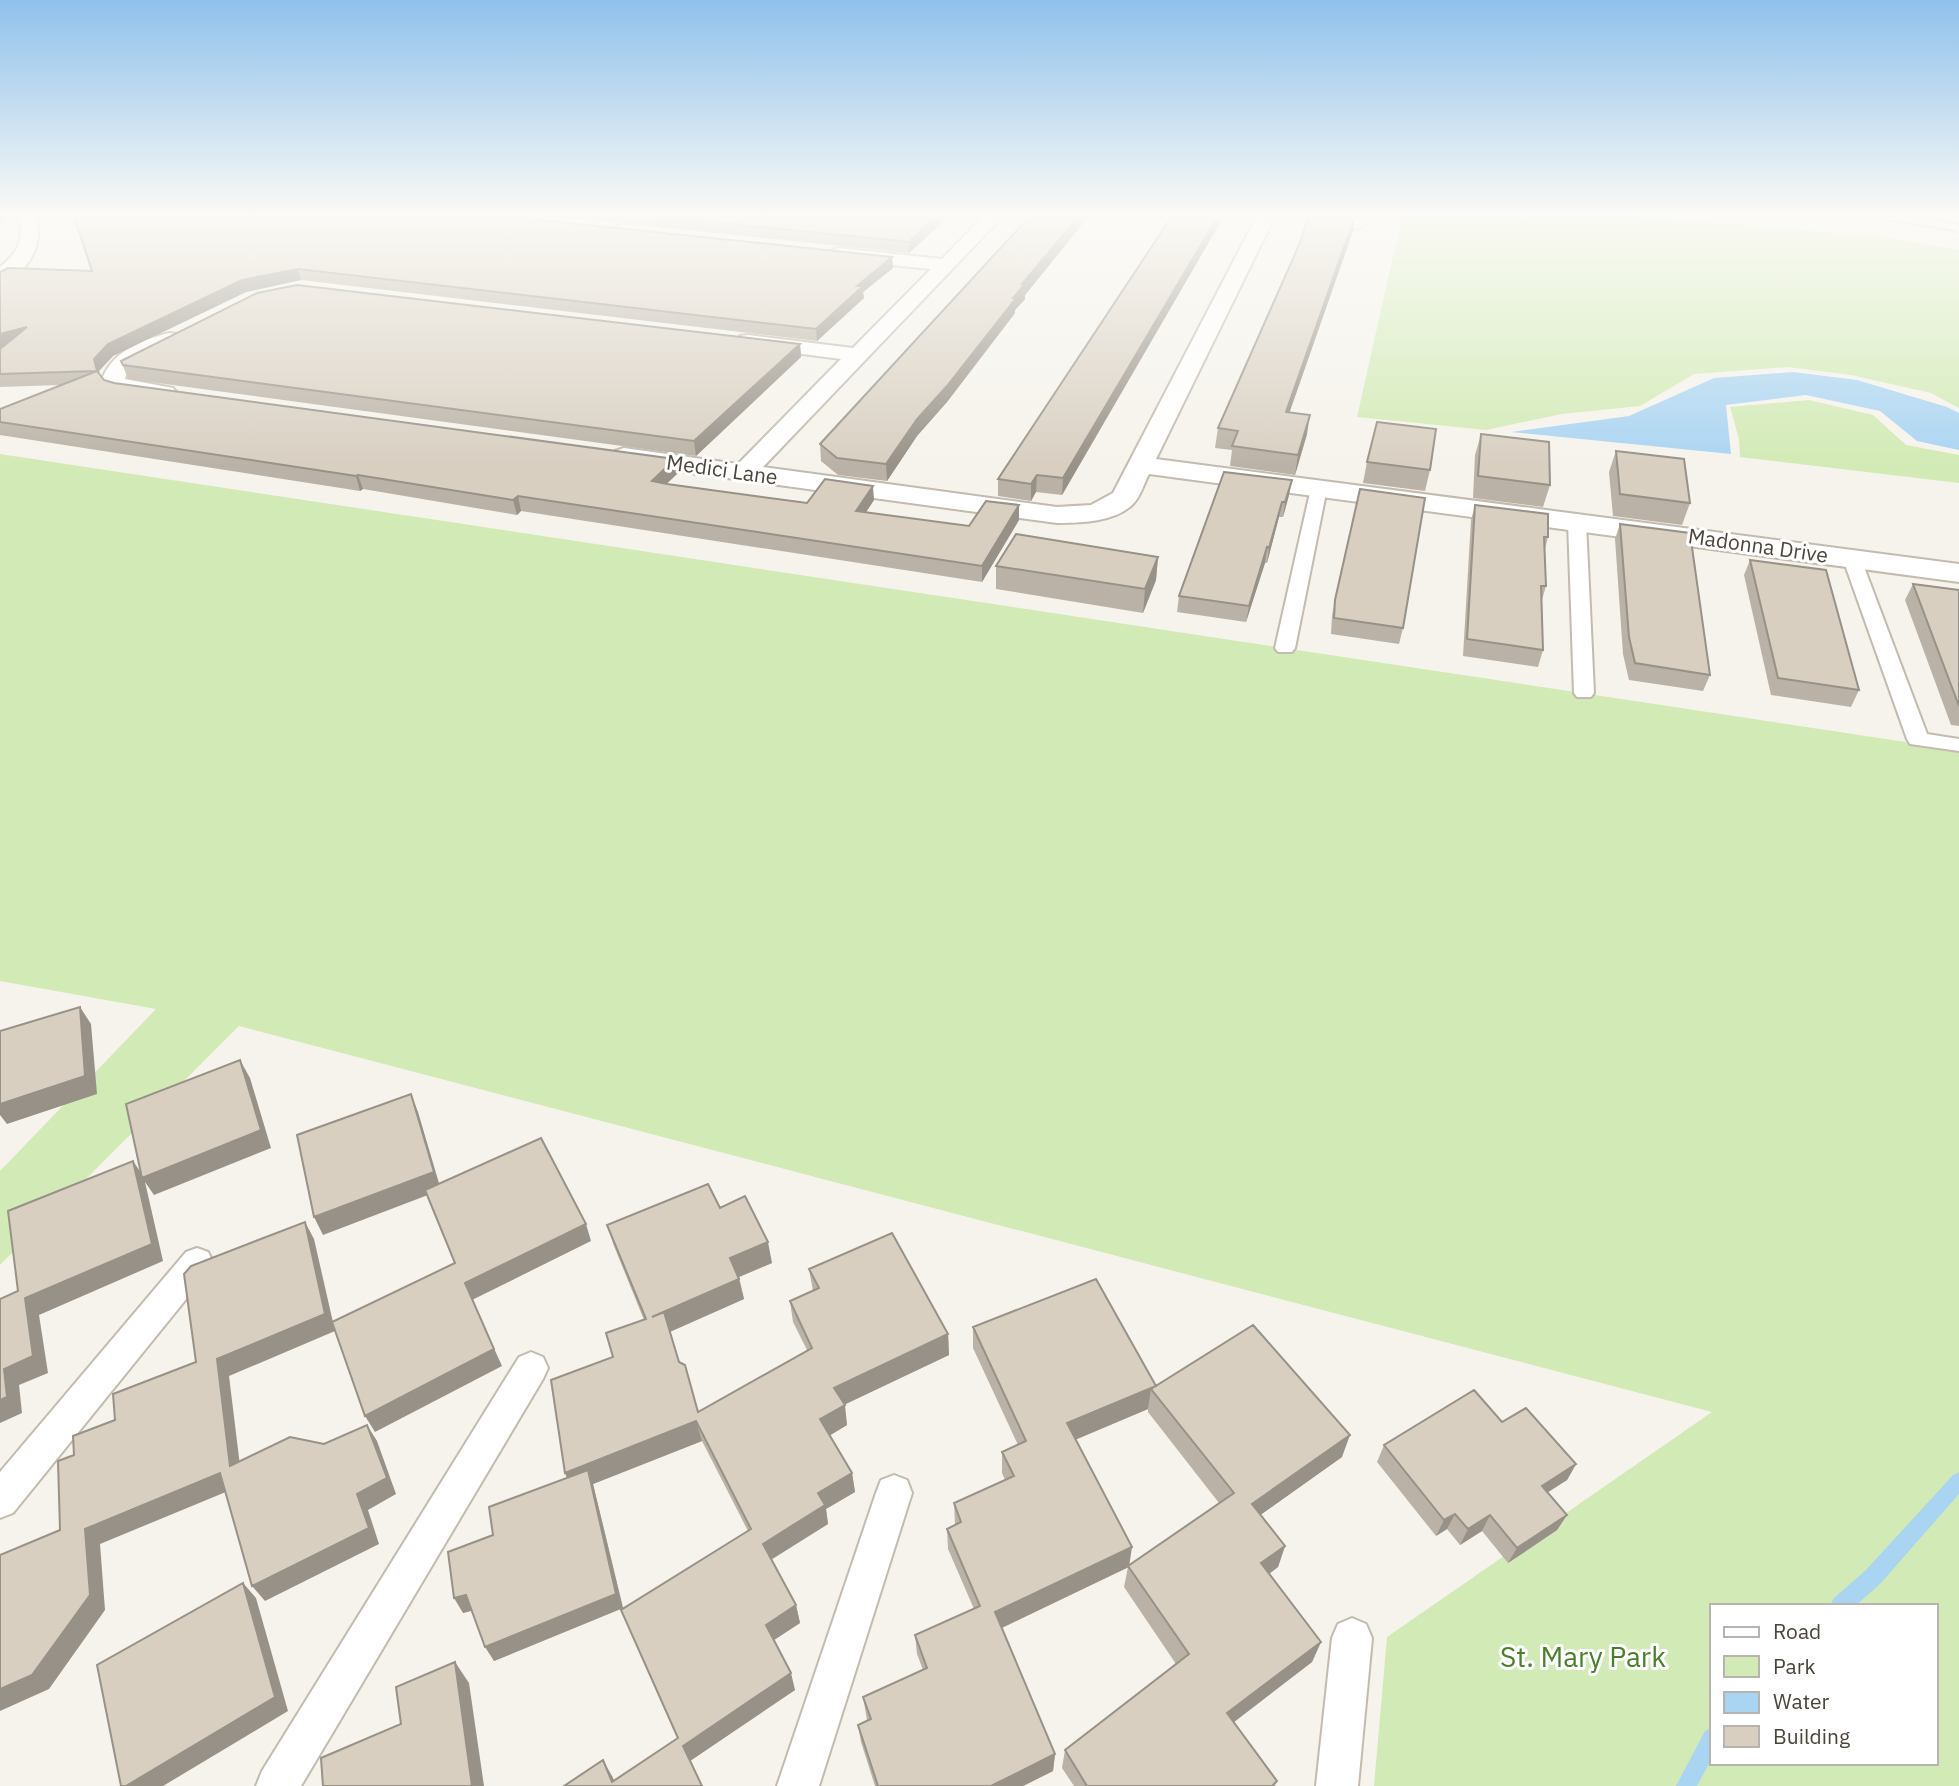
<svg xmlns="http://www.w3.org/2000/svg" width="1959" height="1786" font-family="'IBM Plex Sans',sans-serif">
<rect width="100%" height="100%" fill="#f6f3ec"/>
<!-- green -->
<path fill="#d2eab5" fill-rule="evenodd" d="M1402,216H1636L1880,236L1959,250V408L1931,393L1851,375L1788,367L1694,374L1640,406L1562,414L1486,430L1357,417Z
M1809,400L1873,415L1906,445L1959,455V483L1740,457L1739,439L1730,407Z
M0,454L1959,750V1786H1374L1387,1637L1712,1412L239,1026L0,1265V1171L156,1009L0,981ZM1712,1606H1936V1763H1712Z"/>
<!-- water -->
<path fill="#a9d4f2" d="M1793,372L1857,380L1947,407L1959,413V450L1917,441L1880,411L1806,395L1726,405L1731,454L1511,432L1629,416L1714,378Z"/>
<g fill="none" stroke-linecap="round" stroke-linejoin="round">
<!-- stream -->
<path fill="#a9d4f2" fill-rule="evenodd" d="M1959,1472V1494L1880,1584L1855,1606H1831L1833,1599L1866,1570L1953,1475Z
M1712,1728V1758L1697,1786H1676L1705,1731Z"/>
<!-- service casing -->
<g stroke="#c2bbae" stroke-width="4">
<path id="service" d="M1881,216H1908L1959,225V231L1887,219Z
M1319,483L1327,488L1295,648L1292,652H1278L1275,648L1311,488Z
M1577,517L1586,522L1594,693L1591,697H1577L1574,693L1568,522Z
M1852,554L1861,559L1927,734L1959,739V751L1910,744L1907,739L1843,559Z
M197,1248L208,1252L213,1262L208,1272L13,1513L0,1518V1472L186,1252Z
M531,1352L543,1357L548,1368L543,1379L301,1786H256L262,1771L519,1357Z
M894,1475L907,1480L912,1493L819,1786H777L876,1493L881,1480Z
M1352,1618L1366,1624L1372,1638L1358,1786H1316L1332,1638L1338,1624Z"/>
</g>
<!-- minor casing -->
<g stroke="#c2bbae" stroke-width="4">
<path id="minor" d="M19,216H37C43,244 30,274 0,282V267C19,252 24,240 19,216Z
M606,216H628L604,233H592L589,229Z
M984,216H1003L763,467L1057,507L1091,505L1113,493L1257,216H1275L1156,459L1959,564V582L1149,474C1144,483 1141,496 1133,504C1115,522 1081,523 1057,523L624,464L615,461L611,456L615,451L624,448L738,464L841,359L748,347L740,346L737,341L740,336L748,335L853,348L931,269L839,260L832,258L830,254L832,250L839,248L942,259Z
M1305,216H1343L1363,220L1366,224L1357,229L1308,220Z
M169,333L177,334L180,339L177,344C160,351 130,359 125,379L173,388L177,393L173,398C153,403 114,398 102,380C110,353 143,339 169,333Z"/>
</g>
<!-- service -->
<use href="#service" fill="#fff" fill-rule="evenodd"/>
<!-- minor -->
<use href="#minor" fill="#fff" fill-rule="evenodd"/>
</g>
<!-- wall -->
<path fill="#bab2a6" fill-rule="evenodd" d="M554,216H949L909,253Z
M1030,216H1089L1025,295V299L1015,310V313L947,402L917,436L887,481L838,475L821,461L820,444Z
M1172,216H1224L1062,495L1036,492L1031,501L998,496V479Z
M1309,216H1359H1355L1353,231L1289,413L1307,434L1295,475L1230,466L1232,450L1215,448L1218,428L1299,245Z
M892,257L893,268L863,292L864,298L817,341L301,280L246,292L113,356L99,371L100,375L104,380L114,383L675,459L678,473L666,484L807,503L874,500L866,512L969,526L1019,505V520L982,582L521,511L517,515L363,489L360,491L0,435V409L60,385L0,387V349L92,271Z
M800,344L801,357L696,456L128,379L121,361Z
M1481,434L1550,485L1543,507L1473,498L1475,455Z
M1616,451L1690,503L1682,525L1613,516L1609,472Z
M1367,462L1430,470L1425,491L1363,483Z
M1289,495L1283,517H1279L1267,563H1265L1246,622L1177,612L1179,596Z
M1475,505L1548,537L1545,549L1546,586L1542,600L1543,650L1538,667L1463,656L1471,520Z
M1620,524L1710,675L1703,691L1629,680L1623,654L1615,539Z
M1158,557L1156,580L1143,613L996,589V566Z
M1750,560L1859,690L1851,707L1771,695L1744,575Z
M1913,584L1959,590V726L1951,725L1905,600Z
M1335,600L1403,628L1399,644L1331,634L1332,616Z
M720,1208L772,1263L739,1277L744,1299L670,1332L679,1362L698,1412L807,1350L793,1322L790,1301L813,1291L809,1269L948,1334L949,1355L844,1405L847,1425L830,1435L852,1473L855,1492L826,1509L828,1524L771,1560L796,1605L800,1623L774,1640L795,1690L690,1761L702,1786H564L612,1776L614,1780L677,1738L748,1531L702,1441L593,1484L623,1608L494,1661L471,1611L463,1613L493,1535L567,1478L565,1473L613,1357L644,1320L614,1246L607,1225Z
M973,1327L1156,1386L1342,1457L1260,1515L1285,1546L1278,1567L1269,1574L1321,1642L1312,1662L1234,1722L1277,1781L1275,1786H1074L1062,1768L1065,1750L1176,1664L1124,1587L1128,1567L1002,1628L1055,1754L1053,1771L1023,1786H875L861,1742L858,1725L867,1720L863,1697L923,1670L917,1654L915,1635L974,1609L948,1549L947,1529L955,1525L954,1503L1005,1480L1002,1473V1452L1018,1445L973,1348ZM1148,1409V1412L1219,1503L1129,1565L1075,1440Z
M1502,1422L1576,1464L1567,1480L1547,1492L1567,1515L1557,1530L1508,1563L1482,1531L1460,1545L1447,1529L1436,1536L1377,1462L1384,1445Z"/>
<!-- shaded-wall -->
<path fill="#979187" d="M0,216H6L0,225Z
M937,216H949L909,253V242Z
M1079,216H1089L1025,295V299L1015,310V313L947,402L917,436L887,481L886,464L917,419L1013,298L1022,284Z
M1218,216H1224L1062,495L1063,478Z
M1355,216L1353,231L1283,431L1286,412Z
M892,257L893,268L863,292L864,298L817,341L816,329L857,286Z
M298,269L301,280L246,292L113,356L99,371L102,384L97,372L94,359L108,344L242,280Z
M27,327L33,339L0,348V334Z
M800,344L801,357L696,456L694,441Z
M1310,415L1307,434L1295,475L1298,455Z
M675,459L678,473L654,496L652,481Z
M358,475L363,489L360,491L356,476Z
M1037,475L1036,492L1031,501V484Z
M1292,480L1289,495L1283,517L1285,502Z
M873,486L874,500L857,526L856,511Z
M518,496L521,511L517,515L513,500Z
M1282,502L1279,517L1267,563L1269,548Z
M1019,505V520L982,582V566Z
M1267,547L1265,563L1246,622L1249,606Z
M1158,557L1156,580L1143,613L1145,589Z
M80,1007L91,1024L97,1094L7,1124L0,1115V1104Z
M240,1060L250,1078L271,1148L154,1195L145,1182L163,1261L39,1315L48,1373L19,1385L22,1413L0,1423V1400L4,1369L25,1298L133,1161L144,1177Z
M411,1094L418,1112L441,1190L323,1235L314,1217Z
M305,1222L314,1239L335,1331L229,1376L242,1482L230,1466L217,1359Z
M586,1224L591,1241L472,1300L502,1366L375,1432L365,1416L465,1283Z
M768,1242L772,1263L734,1279L730,1258Z
M739,1279L744,1299L658,1337L652,1317Z
M948,1334L949,1355L837,1408L834,1388Z
M1156,1386L1151,1389L1148,1409L1065,1444L1067,1423Z
M845,1405L847,1425L824,1439L820,1419Z
M696,1421L702,1441L593,1484L623,1608L494,1661L485,1647L573,1492L565,1473Z
M367,1425L377,1441L396,1494L368,1510L379,1544L265,1601L252,1586L357,1494Z
M1350,1435L1342,1457L1245,1526L1252,1504Z
M1576,1464L1567,1480L1533,1502L1542,1486Z
M220,1473L233,1489L100,1544L105,1610L49,1689L0,1711V1689L85,1529Z
M852,1473L855,1492L826,1509L828,1524L767,1562L763,1544L818,1493Z
M1455,1514L1447,1529L1436,1536L1444,1520Z
M1490,1515L1482,1531L1460,1545L1468,1529Z
M1567,1515L1557,1530L1508,1563L1517,1548Z
M1285,1546L1278,1567L1255,1584L1261,1563Z
M1132,1547L1129,1567L995,1631V1612Z
M243,1583L256,1598L288,1711L163,1786H126Z
M466,1595L474,1610L463,1613L454,1598Z
M796,1605L800,1623L771,1642L766,1625Z
M1321,1642L1312,1662L1221,1732L1227,1713Z
M455,1662L469,1683L484,1786H472Z
M791,1673L795,1690L690,1761L683,1746Z
M1055,1754L1053,1771L1023,1786H991Z
M603,1760L612,1776L616,1786H614Z"/>
<!-- building -->
<path fill="#d8cfc1" stroke="#979187" stroke-width="2" d="M74,216H501L892,257L857,286H863L816,329L298,269L242,280L108,344L94,359L97,371L0,374V349L27,327L0,334V272L8,268L92,271Z
M654,216H937L909,242Z
M1030,216H1079L1022,284H1025L1013,298H1016L947,386L917,419L886,464L837,458L820,444Z
M1172,216H1218L1063,478L1037,475L1031,484L998,479Z
M1309,216H1355L1286,412L1310,415L1298,455L1232,446L1238,431L1218,428L1299,245Z
M297,285L800,344L694,441L123,365L121,361L257,293Z
M97,371L104,380L114,383L675,459L652,481L667,484L807,503L825,479L873,486L856,511L969,526L986,501L1019,505L982,566L518,496L513,500L358,475L356,476L0,422V409Z
M1377,422L1436,429L1430,470L1367,462Z
M1481,434L1549,442L1550,485L1478,476Z
M1616,451L1684,459L1690,503L1620,494Z
M1224,472L1292,480L1285,502H1282L1269,548L1267,547L1249,606L1179,596Z
M1360,489L1425,498L1403,628L1334,618L1335,600Z
M1475,505L1548,514V537H1544L1546,586H1541L1543,650L1467,639Z
M1620,524L1690,533L1710,675L1635,663L1629,637Z
M1016,534L1158,557L1145,589L996,566Z
M1750,560L1826,570L1859,690L1778,678Z
M1913,584L1959,590V706Z
M80,1007L85,1076L0,1104V1031Z
M240,1060L261,1130L142,1178L126,1104Z
M411,1094L434,1172L314,1217L297,1135Z
M541,1138L586,1224L465,1283L494,1349L365,1416L332,1322L455,1263L425,1190Z
M133,1161L152,1244L25,1298L33,1356L4,1369L7,1397L0,1400V1299L18,1291L8,1211Z
M708,1184L720,1208L745,1196L768,1242L730,1258L739,1279L652,1317L664,1312L679,1362L685,1365L698,1412L812,1348L790,1301L819,1288L809,1269L892,1233L948,1334L834,1388L845,1405L820,1419L852,1473L818,1493L825,1505L763,1544L796,1605L766,1625L791,1673L683,1746L702,1786H564L603,1760L612,1782L678,1738L621,1610L751,1529L696,1421L565,1473L551,1380L613,1357L606,1333L646,1319L607,1225Z
M305,1222L325,1314L217,1359L230,1466L290,1437L324,1444L367,1425L387,1478L357,1494L369,1528L252,1586L220,1473L85,1529L90,1595L32,1675L0,1689V1555L60,1530L58,1461L74,1455L73,1436L115,1420L113,1394L196,1362L184,1274L191,1266Z
M1096,1279L1156,1386L1067,1423L1132,1547L995,1612L1055,1754L991,1786H878L858,1725L871,1719L863,1697L927,1668L915,1635L980,1606L947,1529L961,1522L954,1503L1014,1476L1002,1452L1026,1441L973,1327Z
M1253,1325L1350,1435L1252,1504L1285,1546L1261,1563L1321,1642L1227,1713L1277,1781L1272,1786H1087L1065,1750L1189,1654L1128,1566L1234,1493L1151,1389Z
M1474,1390L1502,1422L1526,1408L1576,1464L1542,1486L1567,1515L1517,1548L1490,1515L1468,1529L1455,1514L1444,1520L1384,1445Z
M588,1470L616,1594L485,1647L466,1595L454,1598L448,1552L493,1535L489,1507Z
M243,1583L275,1697L126,1786H121L97,1665Z
M455,1662L472,1786H323L321,1758L401,1724L396,1687Z"/>
<!-- sky -->
<linearGradient id="sky" x2="0" y2="1"><stop stop-color="#8fc1ec"/><stop offset="0.46" stop-color="#fbfaf6"/><stop offset="1" stop-color="#fbfaf6" stop-opacity="0"/></linearGradient>
<rect width="1959" height="466" fill="url(#sky)"/>
<g text-anchor="middle" stroke-width="6" stroke-linejoin="round" paint-order="stroke">
<!-- far-street labels -->
<g font-size="21" fill="#4b4439" stroke="#fff">
<text transform="translate(722 470) rotate(8)" y="7">Medici Lane</text>
<text transform="translate(1758 546) rotate(8)" y="7">Madonna Drive</text>
</g>
<!-- near-park labels -->
<g font-size="28" fill="#4a7f2a" stroke="#fff">
<text x="1583" y="1667">St. Mary Park</text>
</g>
</g>
<!-- legend -->
<rect x="1710" y="1604" width="228" height="161" fill="#ffffff" stroke="#b7b4b0" stroke-width="2"/>
<rect x="1724" y="1627" width="35" height="10" fill="#ffffff" stroke="#b7b4b0" stroke-width="2"/>
<text x="1773" y="1639" font-size="21" fill="#4b4439">Road</text>
<rect x="1724" y="1656" width="35" height="21" fill="#d2eab5" stroke="#b7b4b0" stroke-width="2"/>
<text x="1773" y="1674" font-size="21" fill="#4b4439">Park</text>
<rect x="1724" y="1692" width="35" height="21" fill="#a9d4f2" stroke="#b7b4b0" stroke-width="2"/>
<text x="1773" y="1709" font-size="21" fill="#4b4439">Water</text>
<rect x="1724" y="1726" width="35" height="21" fill="#d8cfc1" stroke="#b7b4b0" stroke-width="2"/>
<text x="1773" y="1744" font-size="21" fill="#4b4439">Building</text>
</svg>
